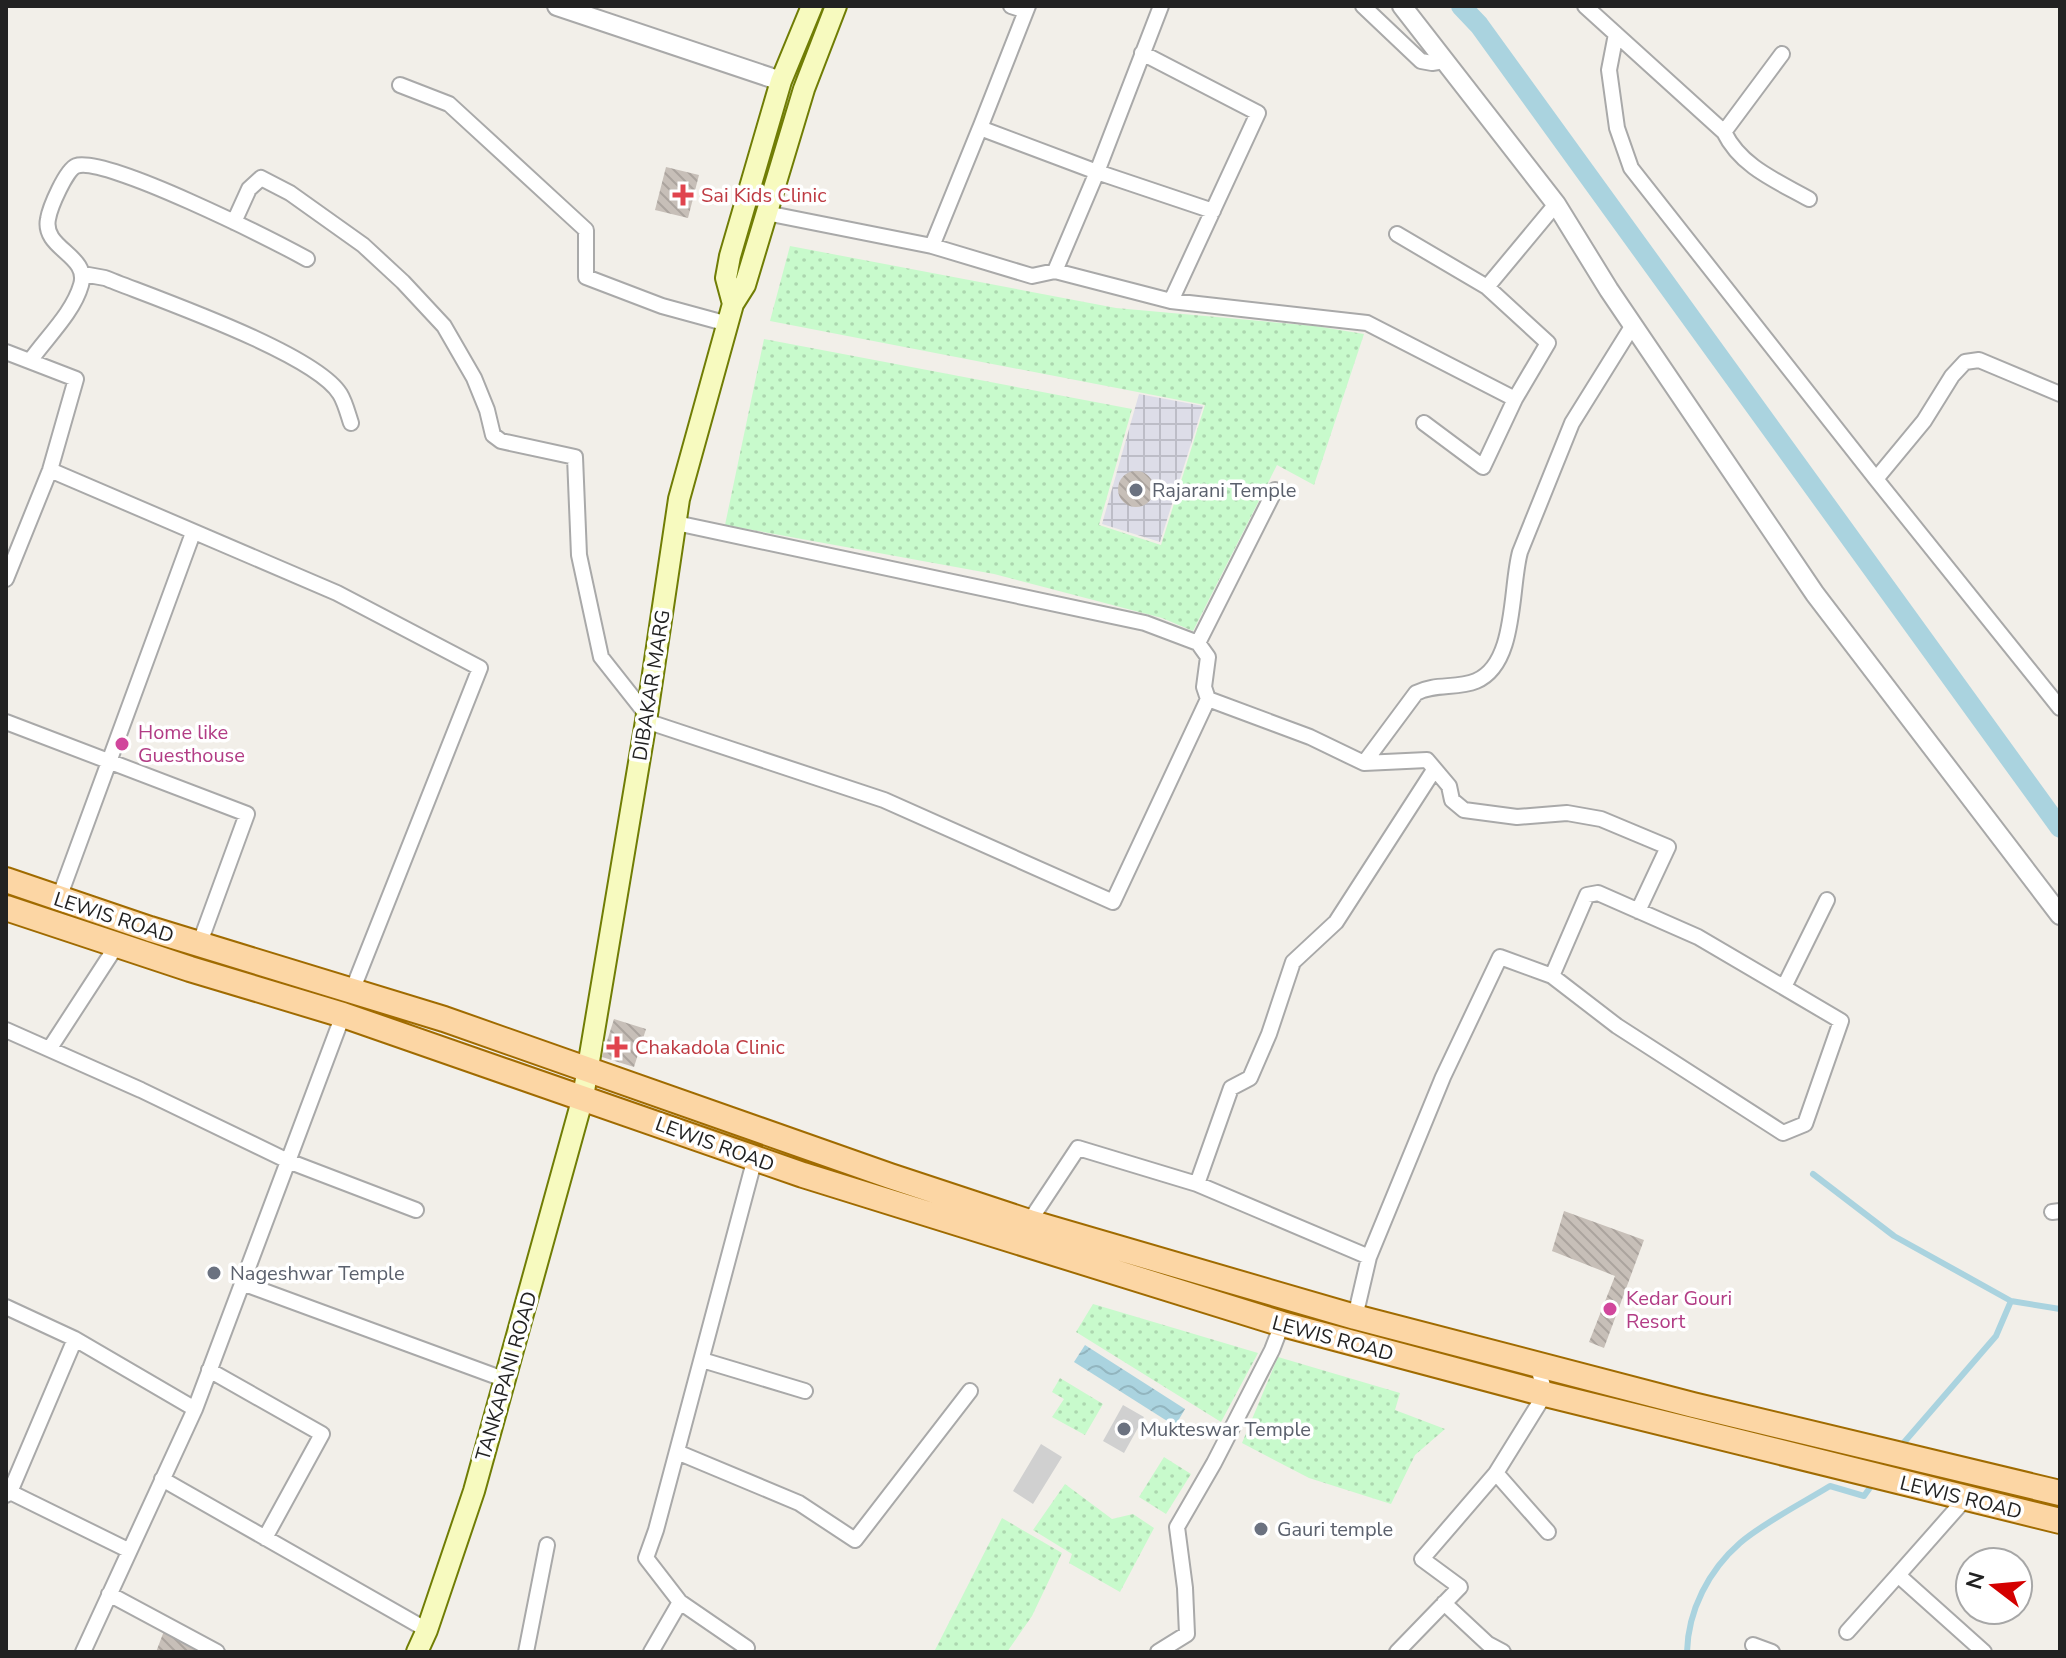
<svg xmlns="http://www.w3.org/2000/svg" width="2066" height="1658" font-family="'Nunito Sans',sans-serif">
<defs>
<pattern id="park-dots" width="8" height="8" patternUnits="userSpaceOnUse" patternTransform="scale(2)"><rect width="8" height="8" fill="#c8facc"/><path d="M2 2h.1M6 6h.1" fill="none" stroke="#acd6af" stroke-width="1.8" stroke-linecap="round"/></pattern>
<pattern id="plaza-grid" width="8" height="8" patternUnits="userSpaceOnUse" patternTransform="scale(2)"><rect width="8" height="8" fill="#dddde8"/><path d="M0 4h8M4 0v8" fill="none" stroke="#bdbdc7"/></pattern>
<pattern id="water-waves" width="16" height="10" patternUnits="userSpaceOnUse" patternTransform="scale(2)"><rect width="16" height="10" fill="#aad3df"/><path d="M0 5q4-4 8 0t8 0" fill="none" stroke="#92b5bf"/></pattern>
<pattern id="building-back-hatch" width="6" height="6" patternUnits="userSpaceOnUse" patternTransform="scale(2)"><rect width="6" height="6" fill="#c7bfb8"/><path d="M-1 5l2 2M0 0l6 6M5-1l2 2" fill="none" stroke="#aba49e"/></pattern>
</defs>
<rect width="100%" height="100%" fill="#f2efe9"/>
<!-- religious -->
<path fill="#d0d0d0" d="M1123,1405L1144,1417L1124,1453L1103,1441Z
M1041,1444L1062,1457L1033,1504L1013,1491Z"/>
<!-- park -->
<path fill="url(#park-dots)" d="M790,246L1116,308L1315,326L1364,334L1314,485L1277,465L1193,631L1162,618L994,574L725,525L764,339L1132,409L1099,525L1161,545L1205,405L770,321Z
M1093,1304L1258,1353L1221,1422L1076,1332Z
M1278,1357L1400,1393L1395,1410L1445,1429L1415,1455L1391,1504L1309,1478L1242,1443Z
M1060,1378L1103,1404L1085,1435L1052,1417L1064,1399L1052,1392Z
M1164,1457L1191,1474L1166,1514L1139,1497Z
M1065,1484L1112,1519L1133,1514L1154,1528L1120,1592L1069,1563L1072,1554L1033,1530Z
M1002,1518L1062,1553L1032,1616L1007,1652H934Z"/>
<!-- plaza -->
<path fill="url(#plaza-grid)" d="M1139,394L1203,406L1160,542L1102,524Z"/>
<!-- water -->
<path fill="url(#water-waves)" d="M1085,1345L1185,1409L1175,1426L1074,1362Z"/>
<g fill="none" stroke-linecap="round" stroke-linejoin="round">
<!-- stream -->
<path stroke="#aad3df" stroke-width="6" d="M1813,1174L1894,1236L2011,1301
M1900,1447L1996,1336L2011,1301L2060,1309
M1687,1652C1688,1610 1709,1570 1740,1543C1763,1523 1804,1502 1830,1486L1864,1496L1874,1482"/>
<!-- canal -->
<path stroke="#aad3df" stroke-width="20" d="M1461,6L1479,25L2060,828"/>
</g>
<!-- building -->
<path fill="url(#building-back-hatch)" d="M666,167L699,175L688,218L655,210Z
M1118 489a18 18 0 1 1 36 0a18 18 0 1 1-36 0Z
M614,1019L646,1029L634,1067L602,1057Z
M1564,1211L1644,1240L1604,1348L1589,1342L1615,1276L1552,1251Z
M164,1631L204,1652H156Z"/>
<g fill="none" stroke-linecap="round" stroke-linejoin="round">
<!-- minor casing -->
<g stroke="#a9a9a9" stroke-width="18">
<path id="minor" d="M1011,6L1026,11
M1028,6L980,128L1097,172L1161,6
M1363,6L1421,61L1432,63L1444,61
M1585,6L1724,132L1782,54
M1616,34L1609,70L1617,128L1631,168L1876,479L2060,708
M1142,53L1258,113L1171,301
M400,85L449,104L586,230V277L662,306L728,324
M1724,132C1741,167 1777,181 1809,199
M766,213L932,246L1032,276L1055,271L1171,301L1367,323L1515,399L1548,343L1487,287
M234,222L249,189L261,178L290,193L363,245L403,282L444,326L474,378L487,410L493,435L501,441L575,457L579,555L601,657L646,714
M1397,234L1487,287L1556,204
M932,246L980,128
M1055,271L1097,172L1213,211
M83,274L105,278C155,298 315,353 340,394C345,402 348,414 351,423
M6,352L76,379L50,470L6,579
M30,361C46,338 73,313 81,285C90,255 42,249 48,219C50,207 66,170 76,166C105,155 274,241 307,259
M1424,423L1483,467L1515,399
M50,470L337,593L480,668L352,991
M1876,479L1924,421L1952,376L1965,362L1979,360L2060,394
M676,523L1145,623L1198,643
M1208,699L1310,737L1364,763L1427,760L1449,786L1452,800L1464,810L1517,817L1567,813L1601,819L1668,847L1638,911
M646,721L884,800L1113,902L1208,699L1204,687L1208,657L1198,643L1275,490
M6,722L247,814L199,945
M1364,763L1416,693C1435,683 1457,689 1476,681C1517,664 1510,588 1520,552L1572,423L1633,325
M1598,893L1698,937L1841,1021L1805,1124L1783,1133L1617,1026L1552,976L1587,895Z
M59,898L193,533
M1784,987L1827,900
M6,1030L141,1090L288,1161L416,1210
M50,1048L117,945
M1197,1184L1231,1088L1250,1078L1269,1034L1293,962L1336,922L1434,770
M2052,1212L2060,1211
M1029,1222L1078,1148L1197,1184L1369,1257L1443,1077L1500,957L1552,976
M242,1283L506,1380
M6,1307L75,1339L195,1409
M1355,1317L1369,1257
M702,1360L805,1391
M209,1370L322,1434L265,1538
M677,1452L799,1503L855,1540L970,1391
M1496,1473L1548,1532
M162,1479L427,1630
M10,1492L128,1550
M6,1495L10,1492L75,1339
M1966,1498L1898,1575L1984,1652
M109,1594L217,1652
M680,1602L747,1648
M1444,1603L1488,1644L1503,1652
M1847,1632L1898,1575
M1753,1645L1772,1652
M83,1652L195,1409L343,1015
M526,1652L547,1545
M651,1652L680,1602L646,1558L656,1530L755,1158
M1158,1652L1187,1634L1185,1588L1177,1527L1214,1463L1272,1350L1282,1324
M1397,1652L1460,1587L1422,1559L1496,1473L1545,1394L1537,1363"/>
</g>
<!-- tertiary casing -->
<g stroke="#a9a9a9" stroke-width="22">
<path id="tertiary" d="M557,6L781,81
M1402,6L1556,204L1609,290L1815,594L2060,915"/>
</g>
<!-- secondary casing -->
<g stroke="#707d05" stroke-width="24">
<path id="secondary" d="M733,304L726,278L730,256L781,81L812,6
M417,1652L427,1630L474,1491L583,1097L646,721L679,499L733,304L745,285L804,89L836,6"/>
</g>
<!-- primary casing -->
<g stroke="#a06b00" stroke-width="28">
<path id="primary" d="M6,880L150,929L444,1019L890,1176L1029,1222L1355,1317L1693,1405L2060,1493
M6,908L190,969L343,1015L803,1175L1282,1324L1545,1394L2060,1521"/>
</g>
<!-- minor -->
<use href="#minor" stroke="#fff" stroke-width="14"/>
<!-- tertiary -->
<use href="#tertiary" stroke="#fff" stroke-width="18"/>
<!-- secondary -->
<use href="#secondary" stroke="#f7fabf" stroke-width="20"/>
<!-- primary -->
<use href="#primary" stroke="#fcd6a4" stroke-width="24"/>
</g>
<!-- markers -->
<g fill="#e0444e" stroke="#fff" stroke-width="3">
<path d="M679 183h8v8h8v8h-8v8h-8v-8h-8v-8h8z"/>
<path d="M613 1035h8v8h8v8h-8v8h-8v-8h-8v-8h8z"/>
</g>
<g fill="#6b7280" stroke="#fff" stroke-width="3">
<circle cx="1136" cy="490" r="8"/>
<circle cx="214" cy="1273" r="8"/>
<circle cx="1124" cy="1429" r="8"/>
<circle cx="1261" cy="1529" r="8"/>
</g>
<g fill="#d1479c" stroke="#fff" stroke-width="3">
<circle cx="122" cy="744" r="8"/>
<circle cx="1610" cy="1309" r="8"/>
</g>
<g text-anchor="middle" stroke-width="7" stroke-linejoin="round" paint-order="stroke">
<!-- health labels -->
<g font-size="20" fill="#be3a42" stroke="#fff" text-anchor="start">
<text x="701" y="202">Sai Kids Clinic</text>
<text x="635" y="1054">Chakadola Clinic</text>
</g>
<!-- worship labels -->
<g font-size="20" fill="#5b616d" stroke="#fff" text-anchor="start">
<text x="1152" y="497">Rajarani Temple</text>
<text x="230" y="1280">Nageshwar Temple</text>
<text x="1140" y="1436">Mukteswar Temple</text>
<text x="1277" y="1536">Gauri temple</text>
</g>
<!-- street labels -->
<g font-size="20" fill="#222" stroke="#fff">
<text transform="translate(651 685) rotate(-81)" y="7">DIBAKAR MARG</text>
<text transform="translate(114 917) rotate(18)" y="7">LEWIS ROAD</text>
<text transform="translate(715 1144) rotate(20)" y="7">LEWIS ROAD</text>
<text transform="translate(1333 1338) rotate(15)" y="7">LEWIS ROAD</text>
<text transform="translate(506 1376) rotate(-74)" y="7">TANKAPANI ROAD</text>
<text transform="translate(1961 1497) rotate(14)" y="7">LEWIS ROAD</text>
</g>
<!-- hotel labels -->
<g font-size="20" fill="#b23c85" stroke="#fff" text-anchor="start">
<text x="138" y="739">Home like<tspan x="138" dy="23">Guesthouse</tspan></text>
<text x="1626" y="1305">Kedar Gouri<tspan x="1626" dy="23">Resort</tspan></text>
</g>
</g>
<!-- border -->
<rect width="2066" height="1658" fill="none" stroke="#222222" stroke-width="16"/>
<!-- north arrow -->
<g transform="translate(1994 1586) rotate(286)"><circle r="38" fill="#ffffff" stroke="#a7a7a7" stroke-width="2"/>
<path d="M0-6L14 30L0 20L-14 30Z" fill="#d40000"/>
<text y="-12" font-size="22" font-weight="bold" text-anchor="middle" fill="#222222">N</text>
</g>
</svg>
